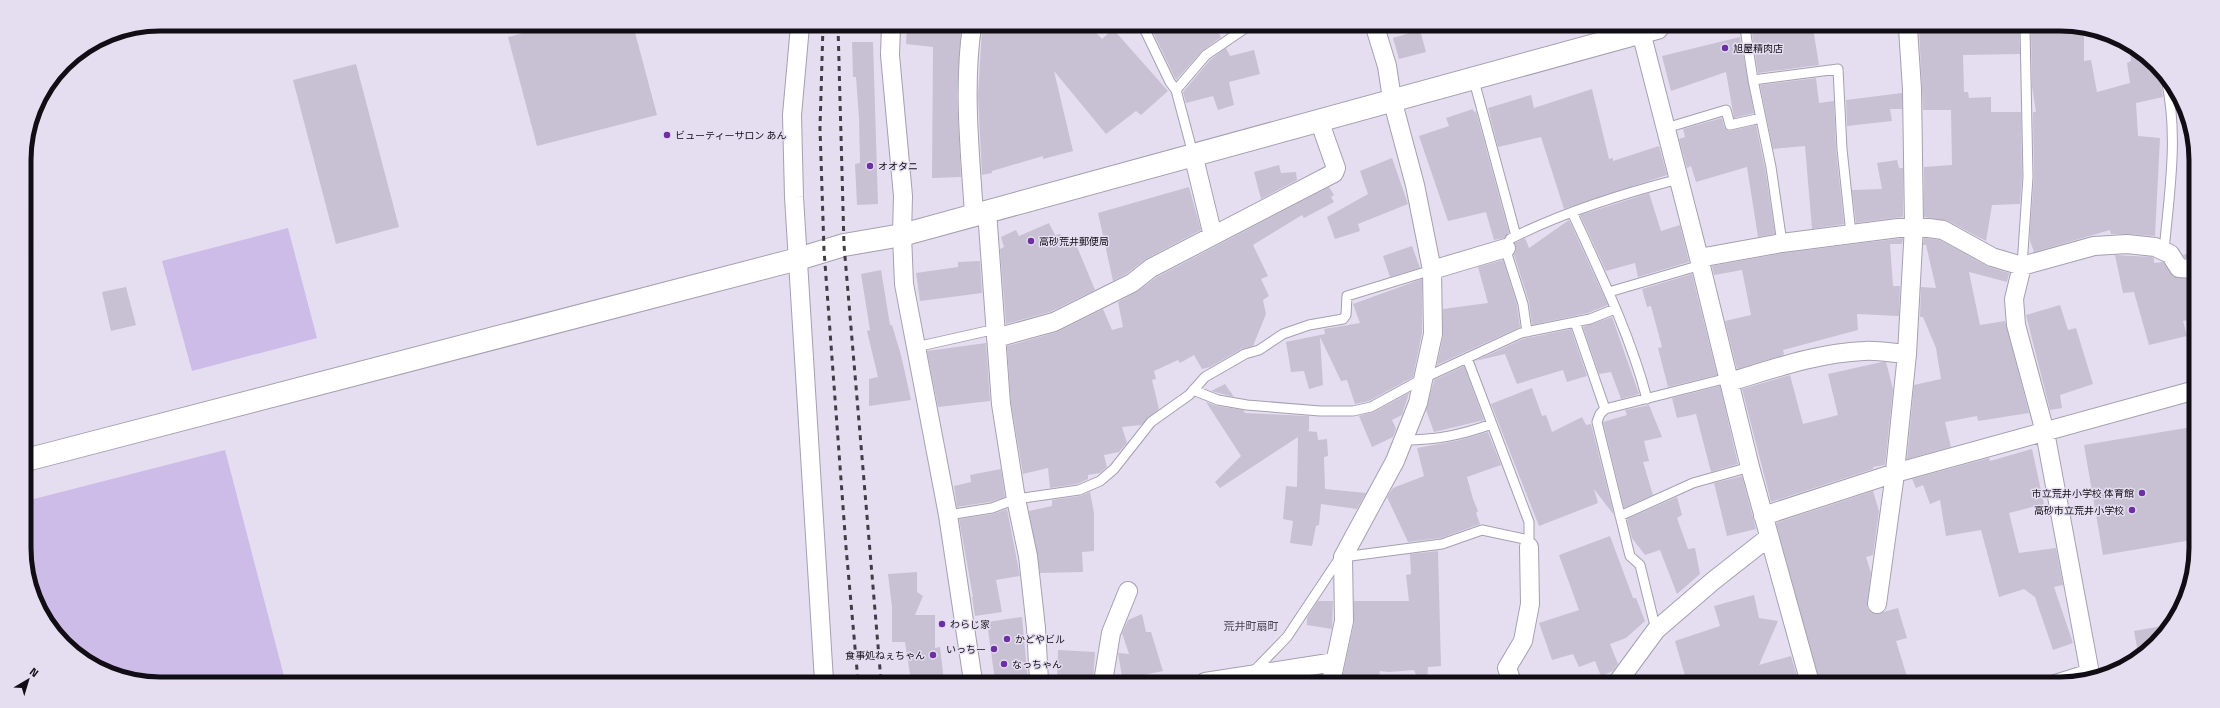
<svg xmlns="http://www.w3.org/2000/svg" width="2220" height="708" font-family="'Titillium Web','Noto Sans JP',sans-serif">
<rect width="100%" height="100%" fill="#e5def1"/>
<!-- green -->
<path fill="#cdbce7" d="M288,228L317,338L192,371L162,261Z
M225,450L285,680L125,679L92,666L58,638L27,574L26,501Z"/>
<!-- building -->
<path fill="#c8c0d3" d="M555,25H633L657,115L537,146L508,37Z
M907,26H961L957,96L961,177L932,178L933,47L906,44Z
M1015,26H1090L1102,39L1113,29L1168,91L1141,115L1136,111L1106,134L1054,71L1073,151L1043,159V156L992,171V173L982,175L978,96L982,28L1014,29Z
M1150,26L1216,27L1221,37L1202,51L1176,80Z
M1768,28H1813L1819,65L1758,73L1752,34Z
M1919,28L2019,29L2020,54L1963,55L1964,92H1968L1969,98L1991,97V112H2021L2022,177L2020,204L1992,205L1986,241L1948,221L1924,217V167L1952,165L1951,110H1923Z
M2031,29H2084V61L2091,60L2097,92L2130,83L2127,63L2131,61L2129,44L2135,47L2162,70L2164,74L2160,80L2163,97L2136,103L2138,136L2160,138L2155,236L2128,234H2111L2110,230L2034,252L2030,241V231L2034,177L2033,112H2036L2032,86Z
M1420,30L1426,52L1399,59L1393,38Z
M1740,37L1754,113L1734,118L1726,72L1671,91L1662,56Z
M852,42H873L878,204L857,205L855,164L860,163L859,118L856,77H853Z
M1226,48L1230,56L1254,50L1260,74L1229,82L1234,105L1218,110L1213,96L1186,103L1183,92L1210,60Z
M356,64L399,227L336,244L293,80Z
M1816,78L1819,103L1834,101L1836,150L1844,224L1812,229L1805,146L1773,149L1760,85Z
M1592,89L1609,159L1613,158V161L1659,146L1667,175L1564,209L1541,137L1498,147L1488,108L1531,95L1534,108Z
M1902,93V109H1890L1892,121L1847,126L1846,100Z
M1473,109L1474,112L1476,111L1509,233L1504,238L1494,240L1486,212L1448,221L1419,136L1449,126L1446,118Z
M1722,118L1724,127L1729,131L1756,125L1765,168L1775,234L1758,237L1747,167L1696,182L1691,166L1687,168L1679,139L1685,137L1683,129Z
M1392,158L1408,204L1358,224L1360,231L1335,239L1327,217L1368,194L1360,171Z
M1897,160L1899,168H1903V217L1856,223L1852,190L1882,189L1877,163Z
M1279,165L1281,173L1296,172L1297,180L1261,199L1254,172Z
M1189,187L1201,230L1146,259L1126,274L1113,281L1098,213Z
M1329,187L1334,195L1331,197L1334,202L1304,218L1302,215L1253,245L1268,276L1261,279L1269,296L1263,300L1266,314L1253,346L1242,349L1210,367L1202,369L1194,355L1180,363L1178,360L1154,371L1156,379L1152,380L1159,409L1141,425L1122,427L1127,443L1119,452L1104,455L1107,467L1100,473L1088,475V479L1077,484L1050,488L1048,468L1023,474L1011,403L1007,346L1057,332L1103,309L1112,330L1123,327L1118,302L1138,291L1157,277Z
M1649,193L1661,231L1680,225L1689,262L1638,277L1635,263L1606,271L1580,215Z
M1569,220L1608,305L1588,313L1532,325L1529,302L1514,255L1516,250L1515,243L1525,238L1529,248Z
M1049,223L1055,235L1060,234L1065,240L1073,237L1095,290L1050,312L1006,324L1000,249L1004,247L1001,237L1016,230L1019,236Z
M1903,238L1902,244H1890L1893,286H1900L1899,316L1857,314L1858,330L1783,350L1784,355L1737,369L1725,321L1751,315L1742,270L1714,275L1712,266L1784,253Z
M1924,238L1940,240L1987,266L2009,273L2007,282L1969,272L1980,325L2005,321L2029,413L1978,421L1977,416L1945,422L1951,447L1907,459L1914,385L1941,379L1936,348L1923,317H1920L1921,287L1936,288L1926,245H1923Z
M1412,246L1420,268L1390,277L1383,256Z
M2193,252V258H2185L2183,255Z
M2115,255L2152,257L2154,258V263L2163,262L2174,277L2193,279V319L2183,321L2187,336L2149,345L2134,292L2123,293Z
M1503,260L1517,305L1520,327L1437,365L1443,336V309L1488,303L1478,267Z
M980,261L982,293L920,301L916,273L958,267V262Z
M881,270L890,325H892L901,355L911,400L869,406V379L878,377L867,331L870,330L861,274Z
M1692,274L1717,375L1668,387L1658,348L1662,347L1651,306L1647,307L1642,289Z
M1422,279V333L1413,377L1369,401L1355,404L1347,380L1341,381L1320,337L1323,385L1309,389L1304,371L1291,372L1286,342L1325,334L1324,329L1360,323L1353,304Z
M126,287L136,325L111,331L102,292Z
M2060,305L2068,330L2076,328L2093,384L2060,395L2062,408L2050,410L2026,315Z
M1612,317L1639,394L1621,399L1611,372L1599,374L1583,327Z
M1571,329L1587,376L1567,382L1563,370L1517,384L1505,354L1475,361L1523,339Z
M986,343L990,401L938,407L927,351Z
M1882,362H1886L1893,389L1885,465L1873,467V469L1771,502L1742,389L1790,375L1803,424L1838,415L1828,374Z
M1464,366L1484,420L1434,432L1426,410L1434,380Z
M1225,384L1234,397L1211,391Z
M1720,386L1738,464L1711,472L1696,414L1677,418L1672,398Z
M1532,388L1542,416L1546,415L1552,432L1582,417L1586,425L1591,424L1614,515L1594,489L1598,503L1539,526L1491,404Z
M1409,393L1402,415L1392,420L1396,429L1393,437L1372,447L1359,416L1374,412Z
M1206,402L1217,406L1243,410L1245,413L1309,416V430L1307,431L1317,432L1318,440L1327,439L1328,456L1324,457L1325,489L1366,493L1357,509L1321,504L1319,525L1316,526L1312,546L1290,543L1293,521L1283,519L1286,486L1297,487L1298,437L1220,488L1215,482L1241,456Z
M1649,405L1662,437L1644,441L1649,461L1643,462L1653,495L1624,508L1603,422L1627,415L1625,410Z
M2192,427V540L2103,555L2084,445Z
M1488,432L1501,465L1467,477L1473,499L1478,511L1476,513L1480,524L1441,538L1408,542L1387,497L1393,488L1424,476L1417,448L1460,440Z
M2032,449L2044,504L2009,513L2019,553L2056,548L2063,585L2054,587L2073,643L2053,650L2035,597L2024,589L1999,597L1981,530L1946,536L1940,500L1930,504L1923,485L1916,488L1912,479L1989,458L1990,461Z
M1001,469L1005,497L990,502L957,507L954,486L971,482L970,475Z
M1742,476L1756,529L1727,536L1714,483Z
M1873,491L1879,511L1873,555L1866,557L1871,573L1867,608L1871,612L1876,614L1898,608L1907,638L1896,641L1909,683H1820L1776,523Z
M1090,492L1094,513V551L1082,552L1083,572L1040,573L1029,511L1052,506V500L1080,496Z
M1677,497L1682,515L1677,518L1688,549L1695,548L1700,574L1677,594L1660,550L1645,555L1632,538L1627,519Z
M1007,509L1020,576L996,580L1002,612L975,616L972,597H973L959,519L993,514Z
M1610,536L1633,598H1636L1645,621L1626,638L1610,644L1618,664L1613,671L1601,676L1595,661L1579,667L1573,654L1552,660L1539,623L1579,610L1559,555Z
M1438,551L1441,666L1428,667L1427,682H1419L1414,670L1389,672L1380,671L1378,682L1342,679L1354,623V601H1409L1406,575L1411,574L1410,554Z
M917,572V592L923,596L915,615H935V648L940,647L944,681H911L905,642H892V607L888,574Z
M1754,595L1759,618L1778,621L1759,665L1791,656L1799,683H1687L1675,641L1720,626L1714,606Z
M1318,601H1333L1332,629L1307,625V618Z
M1142,614L1146,632H1151L1163,671L1143,675V682H1123L1118,653L1129,654L1122,633L1128,620Z
M1022,617L1028,681H995L987,622Z
M2173,624L2143,656L2139,658L2134,631Z
M1058,650L1095,652L1093,682L1057,681Z"/>
<g fill="none" stroke-linecap="round" stroke-linejoin="round">
<!-- service casing -->
<g stroke="#a69fb1" stroke-width="11">
<path id="service" d="M1143,26L1170,82L1176,90
M1745,28L1753,80L1838,69L1842,149L1851,234
M1473,77L1516,236
M1753,80L1771,167L1782,243
M1666,128L1726,110L1730,125L1761,118
M1193,154L1176,90L1206,55L1247,27
M1572,212C1600,273 1630,334 1647,399
M2164,251C2169,194 2179,136 2166,79
M2022,266L2028,177L2025,29
M1609,292L1701,265
M1575,322L1605,409
M1527,332L1523,304L1507,254L1506,248L1510,239C1563,212 1621,194 1679,179
M916,347L996,329
M1467,358L1529,522V547
M1193,390L1218,400L1247,405L1320,411H1353L1371,407L1424,378L1521,333L1590,319L1615,309
M1404,440C1437,440 1461,435 1492,424
M948,515L992,508L1016,499L1079,490L1100,481L1114,469L1151,422L1189,395L1205,377L1245,354L1259,350L1283,334L1309,325L1343,319L1346,315L1347,296L1432,270
M1620,516L1693,483L1750,467
M1343,557L1442,544L1482,530L1529,540
M1656,630L1640,565L1630,556L1597,422L1600,414L1605,409L1728,378
M1252,673L1287,637L1341,556"/>
</g>
<!-- minor casing -->
<g stroke="#a69fb1" stroke-width="20">
<path id="minor" d="M800,26L792,115L794,197L824,681
M891,26L890,55L903,196L902,235L904,284L948,515L973,681
M972,26C963,88 970,152 974,214
M1640,28L1699,258L1750,467L1810,683
M1193,154L1213,236
M987,211L1001,404L1016,499L1028,556L1036,628L1039,681
M1699,258L1782,243L1914,226L1943,230L1992,257L2022,266L2094,246L2127,244L2155,247L2170,254L2179,268L2193,269
M2022,266L2014,299L2016,325L2045,432L2091,679
M1432,270L1506,248
M996,338L1054,322L1132,283L1151,268L1334,173L1336,168L1319,120
M1729,382C1773,369 1817,353 1864,351C1878,350 1892,353 1907,354
M1763,516L1895,473L2192,391
M1877,604L1894,481L1907,354L1914,226L1912,89L1908,28
M1103,682L1111,633L1128,591
M1205,682L1335,662
M1331,682L1344,621L1343,557L1395,461L1418,403L1433,334L1432,270L1415,185L1392,99L1387,66L1375,27
M1512,682L1507,668L1523,641L1530,604L1529,547
M1617,683L1656,630L1713,581L1769,537
M2055,684L2090,673"/>
</g>
<!-- tertiary casing -->
<g stroke="#a69fb1" stroke-width="24">
<path id="tertiary" d="M26,460L798,259L844,245L902,235L1657,28"/>
</g>
<!-- service -->
<use href="#service" stroke="#fff" stroke-width="9"/>
<!-- minor -->
<use href="#minor" stroke="#fff" stroke-width="18"/>
<!-- tertiary -->
<use href="#tertiary" stroke="#fff" stroke-width="22"/>
<!-- rail -->
<path stroke="#403d45" stroke-width="3" stroke-dasharray="5 5" stroke-linecap="butt" d="M823,26L820,128L824,250L846,547L858,681
M838,26L844,245L881,681"/>
</g>
<!-- markers -->
<g fill="#6c2fa4" stroke="#e5def1" stroke-width="1.5">
<circle cx="1725" cy="48" r="4"/>
<circle cx="667" cy="135" r="4"/>
<circle cx="870" cy="166" r="4"/>
<circle cx="1031" cy="241" r="4"/>
<circle cx="2142" cy="493" r="4"/>
<circle cx="2132" cy="510" r="4"/>
<circle cx="942" cy="624" r="4"/>
<circle cx="1007" cy="639" r="4"/>
<circle cx="994" cy="649" r="4"/>
<circle cx="933" cy="655" r="4"/>
<circle cx="1004" cy="664" r="4"/>
</g>
<g text-anchor="middle" stroke-width="3" stroke-linejoin="round" paint-order="stroke">
<!-- poi labels -->
<g font-size="10" fill="#100e14" stroke="#e5def1" text-anchor="start">
<text x="1733" y="52">旭屋精肉店</text>
<text x="675" y="139">ビューティーサロン あん</text>
<text x="878" y="170">オオタニ</text>
<text x="1039" y="245">高砂荒井郵便局</text>
<text x="2134" y="497" text-anchor="end">市立荒井小学校 体育館</text>
<text x="2124" y="514" text-anchor="end">高砂市立荒井小学校</text>
<text x="950" y="628">わらじ家</text>
<text x="1015" y="643">かどやビル</text>
<text x="986" y="653" text-anchor="end">いっちー</text>
<text x="925" y="659" text-anchor="end">食事処ねぇちゃん</text>
<text x="1012" y="668">なっちゃん</text>
</g>
<!-- neighbourhood labels -->
<g font-size="11" fill="#4a4453" stroke="#e5def1">
<text x="1251" y="630">荒井町扇町</text>
</g>
</g>
<!-- crop -->
<path d="M0 0H2220V708H0ZM160 31H2060A129 129 0 0 1 2189 160V548A129 129 0 0 1 2060 677H160A129 129 0 0 1 31 548V160A129 129 0 0 1 160 31Z" fill="#e5def1" fill-rule="evenodd"/>
<path fill="none" stroke="#100e14" stroke-width="5" d="M160 31H2060A129 129 0 0 1 2189 160V548A129 129 0 0 1 2060 677H160A129 129 0 0 1 31 548V160A129 129 0 0 1 160 31Z"/>
<!-- north arrow -->
<g transform="translate(28 680) rotate(38)" stroke="#e5def1" stroke-width="3" paint-order="stroke">
<path d="M0-3L7 15L0 10L-7 15Z" fill="#100e14"/>
<text y="-6" font-size="11" font-weight="bold" text-anchor="middle" fill="#100e14">N</text>
</g>
</svg>
